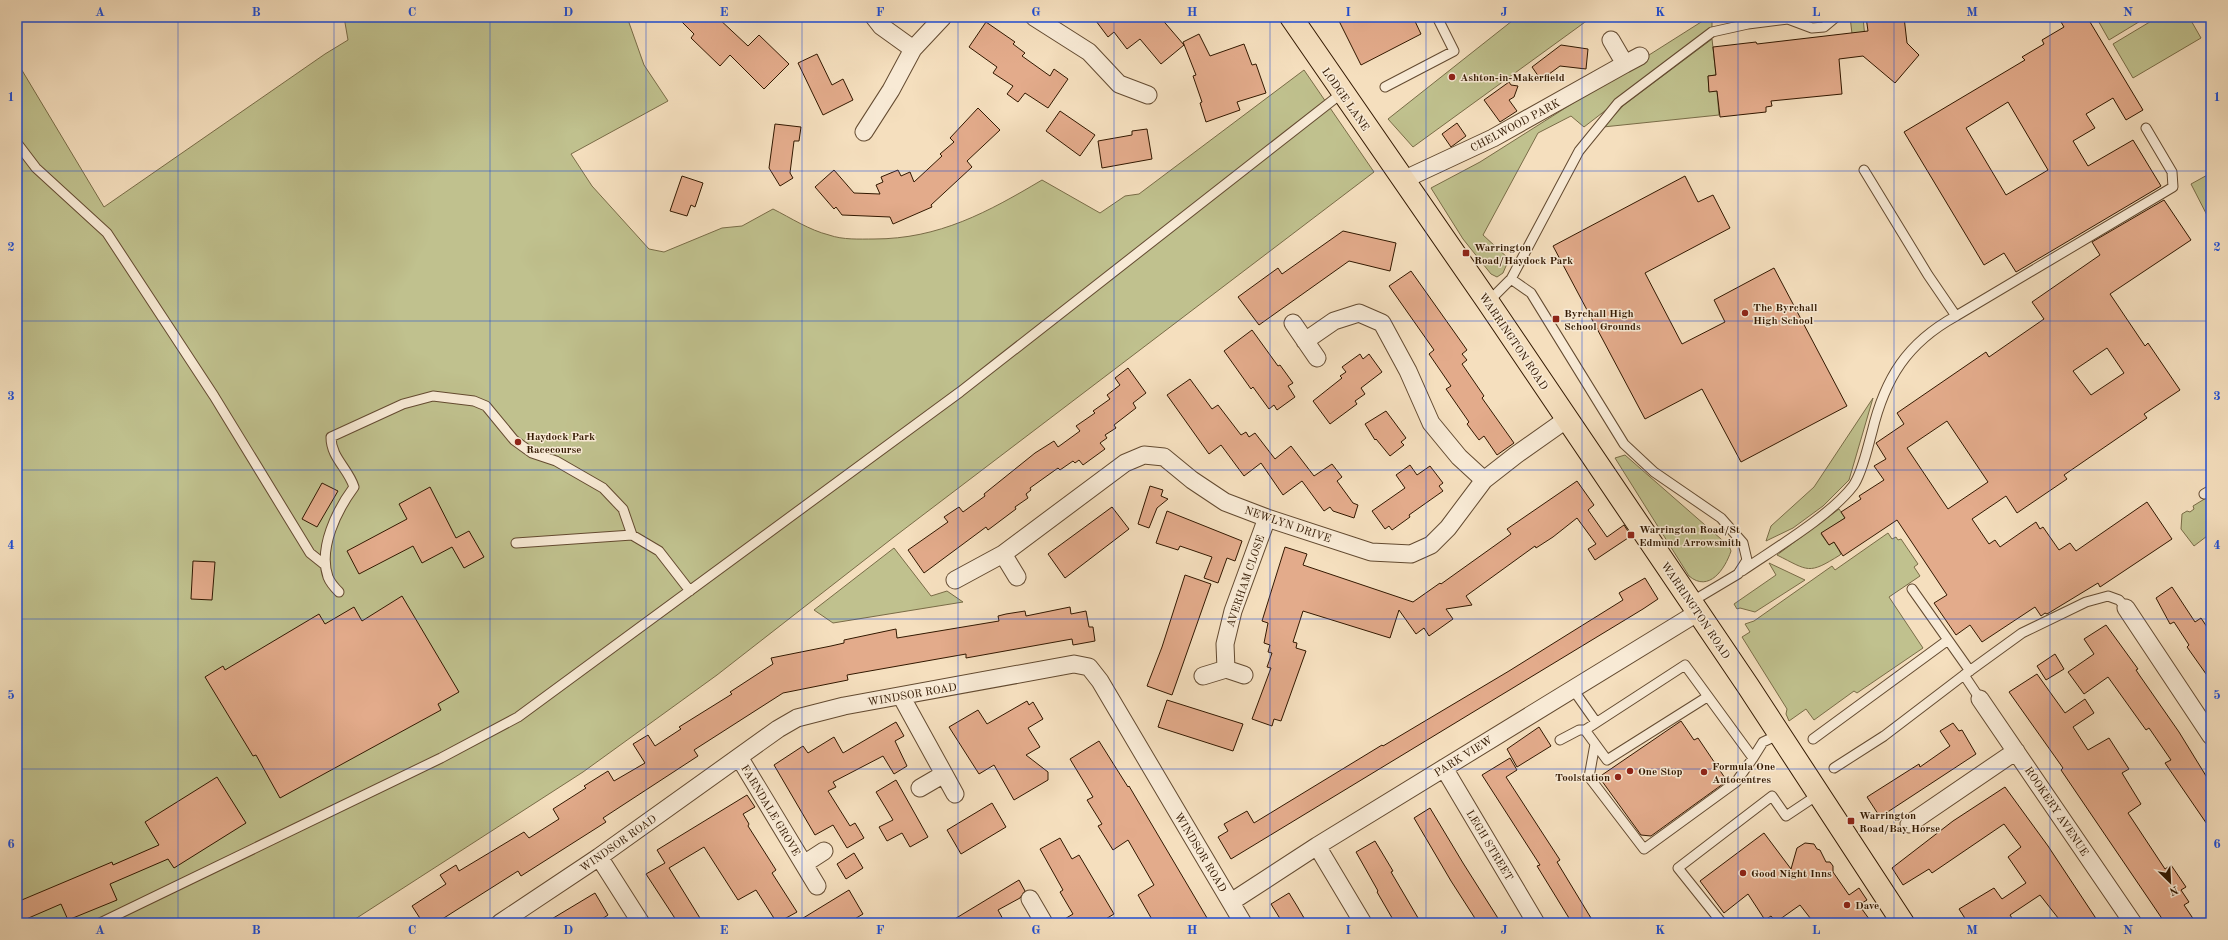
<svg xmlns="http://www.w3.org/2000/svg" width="2228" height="940" font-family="'Old Standard TT',serif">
<rect width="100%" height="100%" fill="#f5dfbe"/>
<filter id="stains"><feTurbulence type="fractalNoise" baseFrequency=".005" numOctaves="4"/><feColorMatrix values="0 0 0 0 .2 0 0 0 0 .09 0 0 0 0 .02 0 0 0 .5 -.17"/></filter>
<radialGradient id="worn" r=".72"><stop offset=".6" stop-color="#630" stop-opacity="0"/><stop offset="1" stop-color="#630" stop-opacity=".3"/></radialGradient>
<!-- green -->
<path fill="#c0c18e" stroke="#796c47" d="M344,17H627L644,65L668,101L571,154L592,186L649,249L664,252L722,228L742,226L773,209C791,218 809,230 829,235C843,240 859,239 874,239C939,239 988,212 1042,180L1100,213L1125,196L1139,194L1304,70L1374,172L894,537L717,675L583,772L349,923H17V62L104,207L325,54L348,40Z
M1517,17H1592L1413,147L1388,119Z
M1709,17H1719L1712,21V28L1584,127L1571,116L1538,133L1483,235L1509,259L1503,273L1497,277L1491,274L1463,239L1431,188L1480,162Z
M1850,17H1863L1866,49L1854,50Z
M2096,17H2147L2109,40Z
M2158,17H2189L2201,38L2133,78L2113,44Z
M1712,39L1716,75L1708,76L1709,91H1717L1719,115L1603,127L1624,105Z
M2211,173V223L2191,184Z
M1873,398L1849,480L1823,506L1793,528L1766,541L1771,526L1814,487Z
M1625,455L1729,546L1731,551C1725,569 1709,593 1689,576L1615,458Z
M2211,495V533L2194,546L2181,529L2182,514L2187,511L2190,512L2194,509L2193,506Z
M1839,509L1845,518L1821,534L1829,545L1834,542L1841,554L1840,555C1808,575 1809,571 1777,555Z
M1888,533L1892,539L1896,537L1898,540L1901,539L1918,564L1914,567L1920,576L1889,597L1923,648L1857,693L1854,691L1814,720L1806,709L1789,721L1786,714L1787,709L1742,637L1750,632L1745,624L1754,621L1832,566L1835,570Z
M894,548L931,596L947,591L963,602L833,623L814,610Z
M1769,563L1805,580L1755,612L1740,608L1737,609L1734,604L1776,575Z"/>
<!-- building -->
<path fill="#e3ab8b" stroke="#321800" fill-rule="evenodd" d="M677,17H717L748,46L759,35L789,64L764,89L730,55L720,66L691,38L694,34Z
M1093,17H1160L1184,45L1161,64L1140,39L1127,49L1114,32L1108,37Z
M1337,17H1413L1421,34L1361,65Z
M1866,17H1904L1907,43L1919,55L1895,83L1863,56L1839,59L1842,94L1771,101L1772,106L1766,107V112L1720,117L1717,91L1709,92L1708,76L1716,75L1713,47L1756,42L1757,44L1868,31Z
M2058,17H2087L2143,110L2126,120L2113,98L2086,114L2095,128L2073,141L2088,166L2133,140L2161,186L2016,272L2004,253L1984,265L1904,132L2025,60L2022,57L2044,44L2042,40L2064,27ZM2008,102L2048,170L2006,195L1966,128Z
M986,22L1015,42L1013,44L1025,53L1022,56L1050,76L1054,69L1068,79L1048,108L1025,93L1018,102L1007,94L1013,86L993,73L997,67L969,47Z
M1199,34L1210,56L1244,44L1252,65L1256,64L1266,93L1237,102L1240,110L1206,122L1200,103L1202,102L1193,76L1196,75L1183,42Z
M1561,45L1588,49L1586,69L1560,66L1541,80L1532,67Z
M817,54L832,85L843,79L853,100L823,115L798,63Z
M1509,82L1511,85L1518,86L1514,97L1509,100L1517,111L1500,122L1484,100Z
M978,108L1000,130L967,161L972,167L931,205L932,207L893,224L890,217L842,215L836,207L834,209L815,187L834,170L854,193L880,194L876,185L883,182L881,177L898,170L901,176L910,172L914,182L942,156L940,154L954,142L950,138Z
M1060,111L1095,135L1080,156L1046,131Z
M1457,123L1466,136L1451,147L1442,134Z
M775,124L801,127L799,141H794L790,173L793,178L780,186L769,168Z
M1147,129L1152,159L1102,168L1098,141L1132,135V131Z
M682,176L703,183L695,207L691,205L687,216L670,211Z
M1685,176L1698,202L1713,195L1730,228L1645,273L1682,344L1725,322L1714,300L1774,268L1847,406L1741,462L1702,389L1645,419L1553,246Z
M2164,200L2191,240L2110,294L2145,346L2148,343L2180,390L2144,414L2147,418L2064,475L2067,479L2017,513L2006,496L1972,519L1989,544L1995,540L2000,547L2036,522L2040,529L2043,527L2059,550L2070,543L2076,551L2147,502L2172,539L2100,587L2098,583L2047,614L2045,613L2041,616L2035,607L1982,642L1970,625L1956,635L1934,603L1947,595L1897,520L1843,556L1834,542L1829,545L1821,533L1845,518L1841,512L1861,499L1859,496L1884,480L1874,466L1886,459L1876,443L1904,424L1897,413L1986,352L1989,357L2044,319L2032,302L2100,255L2092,242ZM2107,348L2124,373L2091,395L2073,371ZM1947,421L1988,482L1948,509L1907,448Z
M1343,231L1396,243L1390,271L1349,261L1259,325L1238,297L1278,268L1282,274Z
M1411,271L1467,350L1462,354L1467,360L1462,364L1484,396L1482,398L1514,443L1497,455L1484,436L1479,440L1467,424L1469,422L1446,389L1451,386L1429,354L1434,350L1389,286Z
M1252,330L1278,366L1280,365L1293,383L1288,386L1295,397L1277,410L1274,405L1269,409L1253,387L1251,389L1224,351Z
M1360,354L1363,359L1369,354L1382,372L1361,388L1365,394L1355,401L1357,404L1330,424L1313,401L1342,378L1340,376L1346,372L1342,367Z
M1128,368L1146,393L1133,403L1136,408L1114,425L1116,428L1105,435L1107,438L1100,443L1105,449L1083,465L1079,460L1075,463L1073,461L1060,470L1058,468L1030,488L1031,490L1026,494L1028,498L1015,507L1016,509L988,530L986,527L924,573L908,550L948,522L944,517L959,507L963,512L985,496L984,494L1035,453L1054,441L1058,447L1080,431L1076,426L1095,413L1093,411L1110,399L1107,395L1120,385L1115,378Z
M1190,379L1212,409L1218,405L1241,435L1246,432L1249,437L1255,433L1275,459L1291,446L1314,476L1332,464L1342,477L1337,481L1353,503L1358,505L1354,518L1333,511L1330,507L1324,511L1302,481L1283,495L1261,463L1244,476L1221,445L1209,454L1167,395Z
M1386,411L1406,438L1401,442L1404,445L1390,456L1376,439L1375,440L1365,424Z
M1410,465L1417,475L1430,466L1443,483L1439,486L1443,491L1409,515L1410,517L1392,530L1389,526L1385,529L1372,511L1405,488L1396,475Z
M1577,481L1594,505L1588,510L1607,537L1624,525L1631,536L1595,560L1588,549L1596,544L1577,518L1553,537L1536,548L1535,546L1466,596L1472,605L1446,609L1453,619L1429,636L1424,628L1416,634L1399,610L1390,638L1303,611L1293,642L1297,643L1296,648L1306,651L1281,721L1274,719L1272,726L1252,719L1271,668L1267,667L1272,653L1268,652L1270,645L1264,643L1268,623L1262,621L1285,547L1307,554L1303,565L1413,602L1440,583L1441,584L1511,534L1507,529Z
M322,483L338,491L317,527L302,519Z
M1150,486L1163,490L1161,496L1168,499L1157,508L1149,528L1138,524Z
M430,487L456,538L469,531L484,557L464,568L452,547L422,563L413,546L359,574L347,551L407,519L399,504Z
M1112,507L1129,529L1065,578L1048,554Z
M1167,511L1242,541L1235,561L1227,558L1218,583L1204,578L1212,557L1180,546L1178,550L1156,543Z
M193,561L215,562L212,600L191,599Z
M1185,575L1211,584L1172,695L1147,686L1162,647Z
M1645,578L1658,599L1643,609L1231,859L1218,837L1228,831L1224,824L1247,811L1254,823L1382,745L1383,746L1509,671L1623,600L1619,593Z
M2172,587L2195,622L2201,618L2211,633V681L2187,647L2189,645L2174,622L2170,624L2156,598Z
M402,596L459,692L438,704L441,710L280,798L256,755L253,756L205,677L223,666L225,670L319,614L325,624L354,607L362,621Z
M1070,607L1071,614L1086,611L1089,627H1093L1095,641L1073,645L1072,639L966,658V654L847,675L848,680L783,693L694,750L698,756L603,818L606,822L521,876L518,871L436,923H423L412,906L446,884L440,875L456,865L459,871L524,832L529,838L559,819L553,809L586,788L584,786L608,771L614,781L645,763L633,744L648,735L655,746L681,729L679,727L732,694L730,692L773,664L771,658L831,646L844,643V640L896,629L897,638L999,621L998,616L1006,614L1025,611L1026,616Z
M2106,625L2138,669L2136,670L2140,676L2179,732L2211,784V830L2165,763L2171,760L2149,728L2146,730L2108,677L2084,694L2068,672L2094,654L2084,639Z
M2055,654L2064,669L2046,680L2037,666Z
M2037,674L2065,713L2085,699L2094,713L2073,727L2088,750L2109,738L2129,769L2122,773L2141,804L2128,813L2165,869L2171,865L2186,887L2181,890L2189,902L2184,905L2196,923H2165L2061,770L2063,768L2009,692Z
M1167,700L1243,724L1233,751L1158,727Z
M1027,701L1029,705L1033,702L1043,719L1028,728L1040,747L1026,755L1048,772V780L1014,800L994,765L979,774L949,727L978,710L987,724Z
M1681,721L1694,740L1698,738L1727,781L1651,836L1641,835L1599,777Z
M896,722L904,736L895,741L907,766L894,774L883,756L833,782L836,787L828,791L850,826L855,823L864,838L847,848L833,825L815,835L774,765L803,746L808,753L834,737L843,753Z
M1953,723L1959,731L1962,730L1976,754L1880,817L1867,797L1919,764L1920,767L1950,746L1940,731Z
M1539,727L1551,746L1517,767L1507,749Z
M1099,741L1128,787L1129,786L1210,923H1154L1138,895L1154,885L1128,840L1113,850L1098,826L1102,824L1087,800L1093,797L1070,759Z
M1510,758L1517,770L1506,777L1560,860L1557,862L1594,923H1572L1537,866L1540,865L1482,775Z
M217,777L246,823L174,868L168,859L110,884L117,900L68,920L61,904L17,923V902L112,862L113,865L159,845L145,822Z
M896,780L928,837L910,847L902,833L887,841L879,827L893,820L876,792Z
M2005,787L2048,846L2099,923H2062L2040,895L2010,915L2015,923H1968L1959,909L1994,888L2002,899L2026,883L2008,857L2021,847L2004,824L1932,873L1929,869L1903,885L1892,868L1953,821Z
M747,795L755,807L743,814L749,824L748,826L776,870L772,873L797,912L777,923L756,890L738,900L704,847L669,868L703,923H678L646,874L665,863L657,850Z
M992,803L1006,827L961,854L947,830Z
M1430,808L1463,863L1501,923H1478L1451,881L1414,818Z
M1764,833L1791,869L1797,848L1805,843L1814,844L1817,849L1820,850L1826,862H1830L1833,866V872L1849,895L1859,888L1867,900L1859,905L1872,923H1814L1800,905L1776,922L1771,916L1765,920L1748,894L1724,913L1700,881Z
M1060,838L1072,859L1079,855L1114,914L1099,923H1058L1073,914L1060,892L1063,890L1040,849Z
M1375,841L1393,871L1391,872L1421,923H1395L1377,892L1378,891L1356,852Z
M854,853L863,868L846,879L837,864Z
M1019,880L1025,891L1020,898L998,910L1005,923H948Z
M849,890L863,914L848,923H795Z
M595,893L608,915L596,923H545Z
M1289,893L1297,906L1307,923H1283L1279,917L1271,904Z"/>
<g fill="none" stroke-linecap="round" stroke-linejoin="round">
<!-- service casing -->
<g stroke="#634a30" stroke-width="11">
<path id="service" d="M1385,87L1454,51L1437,17
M17,143L36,168L107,233L214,396L310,553L325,565
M1864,170L1928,275L1956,316L2173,187L2172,172L2146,128
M1511,279L1579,151L1618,103L1712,32L1748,24L1788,19L1812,28L1824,27L1836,17
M1488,302L1511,279L1531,293L1624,444L1654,472L1721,518L1743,543L1747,560L1738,574L1691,602
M2204,494L2211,490
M516,543L632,535L659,551L690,591
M1742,571C1774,549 1830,516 1853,486C1862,474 1868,446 1872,432C1885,378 1907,343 1956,316
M1912,589L1970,671
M339,592C335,588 330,582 328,577C318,548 337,510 354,487C348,468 331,458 331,437L403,404L433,396L474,401L486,406L514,440L532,453L556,461L603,488L623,509L632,535
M1964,675L2022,633L2086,602L2108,596L2119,600L2126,608
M1572,688L1596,722
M1707,697L1607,760L1585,730L1685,665L1753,758L1763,742L1780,734
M1813,739L1948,640
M1560,740L1579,730H1585
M1595,744L1589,777L1644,849L1736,782L1753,758
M1834,768L1884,736L1964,675L1980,699
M100,923L441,758L518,717L960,392L1342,93
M1722,923L1678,868L1772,796L1786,816L1819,794"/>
</g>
<!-- minor casing -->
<g stroke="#634a30" stroke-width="19">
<path id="minor" d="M874,17L881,26L913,49
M1034,17L1089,52L1119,84L1148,95
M1611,40L1625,64L1640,56
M864,132L891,90L913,49L943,17
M1403,180L1493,138L1625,64
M1293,323L1317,358
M1305,341L1334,321L1359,313L1382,323L1408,371L1431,423L1459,457L1484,480
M1003,554L1017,577
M955,580L1003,554L1125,463L1144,455L1164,457L1192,480L1225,502L1267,518L1371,552L1411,554L1431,545L1448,528L1484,480L1516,455L1567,419
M2126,608L2211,736
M1226,669L1225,644L1233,611L1267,518
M1203,676L1226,669L1244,675
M901,696L955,794
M1980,699L2133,923
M739,757L817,886
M1444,768L1536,923
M920,788L944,774
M1909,824L2016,751
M1317,846L1363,923
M599,857L641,923
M804,864L824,851
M1030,899L1044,923
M1231,902L1317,846L1697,613
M500,923L599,857L778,729L797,718L844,706L1074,664L1089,667L1100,681L1243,923"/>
</g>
<!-- primary casing -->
<g stroke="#321800" stroke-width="24">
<path id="primary" d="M1291,17L1488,302L1748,686L1903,923"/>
</g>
<!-- service -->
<use href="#service" stroke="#f8ead5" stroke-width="9"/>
<!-- minor -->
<use href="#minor" stroke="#f8ead5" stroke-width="17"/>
<!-- primary -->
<use href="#primary" stroke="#f5dfbe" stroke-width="22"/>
</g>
<!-- grid -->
<path fill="none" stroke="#1d4ed8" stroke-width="1" stroke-opacity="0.55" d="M178,17V923M334,17V923M490,17V923M646,17V923M802,17V923M958,17V923M1114,17V923M1270,17V923M1426,17V923M1582,17V923M1738,17V923M1894,17V923M2050,17V923M17,171H2211M17,321H2211M17,470H2211M17,619H2211M17,769H2211"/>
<!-- markers -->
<g fill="#8f2418" stroke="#f8ead5" stroke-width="1.5">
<circle cx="1452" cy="77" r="4"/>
<rect x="1462" y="249" width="8" height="8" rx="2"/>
<circle cx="1745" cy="313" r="4"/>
<rect x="1552" y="315" width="8" height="8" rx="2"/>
<circle cx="518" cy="442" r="4"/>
<rect x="1627" y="531" width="8" height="8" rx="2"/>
<circle cx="1630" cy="771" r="4"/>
<circle cx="1704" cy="772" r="4"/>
<circle cx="1618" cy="777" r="4"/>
<rect x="1847" y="817" width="8" height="8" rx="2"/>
<circle cx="1743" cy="873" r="4"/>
<circle cx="1847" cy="905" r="4"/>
</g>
<g text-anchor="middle" stroke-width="3" stroke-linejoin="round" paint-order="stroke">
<!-- poi labels -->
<g font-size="11" font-weight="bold" fill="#321800" stroke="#f8ead5" text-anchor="start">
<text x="1460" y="81">Ashton-in-Makerfield</text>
<text x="1474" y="251">Warrington<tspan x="1474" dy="13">Road/Haydock Park</tspan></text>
<text x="1753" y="311">The Byrchall<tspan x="1753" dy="13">High School</tspan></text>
<text x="1564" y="317">Byrchall High<tspan x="1564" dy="13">School Grounds</tspan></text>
<text x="526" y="440">Haydock Park<tspan x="526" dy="13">Racecourse</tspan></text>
<text x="1639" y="533">Warrington Road/St<tspan x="1639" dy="13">Edmund Arrowsmith</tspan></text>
<text x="1712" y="770">Formula One<tspan x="1712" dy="13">Autocentres</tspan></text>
<text x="1638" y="775">One Stop</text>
<text x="1610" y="781" text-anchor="end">Toolstation</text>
<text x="1859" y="819">Warrington<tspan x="1859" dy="13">Road/Bay Horse</tspan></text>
<text x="1751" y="877">Good Night Inns</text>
<text x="1855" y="909">Dave</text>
</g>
<!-- street labels -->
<g font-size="11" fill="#321800" stroke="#f8ead5">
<text transform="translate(1346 99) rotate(55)" y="4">LODGE LANE</text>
<text transform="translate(1515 125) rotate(-28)" y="4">CHELWOOD PARK</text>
<text transform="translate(1514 341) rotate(56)" y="4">WARRINGTON ROAD</text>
<text transform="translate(1288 524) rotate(19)" y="4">NEWLYN DRIVE</text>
<text transform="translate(1245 581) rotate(-71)" y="4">AVERHAM CLOSE</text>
<text transform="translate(1696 610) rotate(56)" y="4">WARRINGTON ROAD</text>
<text transform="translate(912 694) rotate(-10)" y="4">WINDSOR ROAD</text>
<text transform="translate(1463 756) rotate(-32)" y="4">PARK VIEW</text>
<text transform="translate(771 810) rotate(59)" y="4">FARNDALE GROVE</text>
<text transform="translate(2057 811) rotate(56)" y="4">ROOKERY AVENUE</text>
<text transform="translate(618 843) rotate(-35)" y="4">WINDSOR ROAD</text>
<text transform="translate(1490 845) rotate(59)" y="4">LEGH STREET</text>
<text transform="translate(1201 852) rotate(59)" y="4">WINDSOR ROAD</text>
</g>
</g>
<!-- margin -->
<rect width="2228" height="940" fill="none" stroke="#f5dfbe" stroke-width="44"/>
<!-- north arrow -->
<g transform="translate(2170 882) rotate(156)" stroke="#f8ead5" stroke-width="3" paint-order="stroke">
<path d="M0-3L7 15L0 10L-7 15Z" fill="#321800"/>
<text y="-6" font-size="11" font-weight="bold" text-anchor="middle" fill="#321800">N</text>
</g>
<rect x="22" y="22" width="2184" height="896" fill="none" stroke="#1d4ed8" stroke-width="1.5"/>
<g font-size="13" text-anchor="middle" font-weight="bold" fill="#1d4ed8">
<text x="100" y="16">A</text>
<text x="256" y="16">B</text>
<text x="412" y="16">C</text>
<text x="568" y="16">D</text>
<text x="724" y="16">E</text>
<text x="880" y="16">F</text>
<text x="1036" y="16">G</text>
<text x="1192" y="16">H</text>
<text x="1348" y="16">I</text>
<text x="1504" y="16">J</text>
<text x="1660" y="16">K</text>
<text x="1816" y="16">L</text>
<text x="1972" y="16">M</text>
<text x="2128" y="16">N</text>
<text x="11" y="101">1</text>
<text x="2217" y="101">1</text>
<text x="11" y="251">2</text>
<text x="2217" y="251">2</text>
<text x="11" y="400">3</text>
<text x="2217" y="400">3</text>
<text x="11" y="549">4</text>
<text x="2217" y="549">4</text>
<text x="11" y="699">5</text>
<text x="2217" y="699">5</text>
<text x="11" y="848">6</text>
<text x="2217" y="848">6</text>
<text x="100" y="934">A</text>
<text x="256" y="934">B</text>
<text x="412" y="934">C</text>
<text x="568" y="934">D</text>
<text x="724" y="934">E</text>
<text x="880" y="934">F</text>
<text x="1036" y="934">G</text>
<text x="1192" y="934">H</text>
<text x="1348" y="934">I</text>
<text x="1504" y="934">J</text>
<text x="1660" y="934">K</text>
<text x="1816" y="934">L</text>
<text x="1972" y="934">M</text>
<text x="2128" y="934">N</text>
</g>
<rect width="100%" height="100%" filter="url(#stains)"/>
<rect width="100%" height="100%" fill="url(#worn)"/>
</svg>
